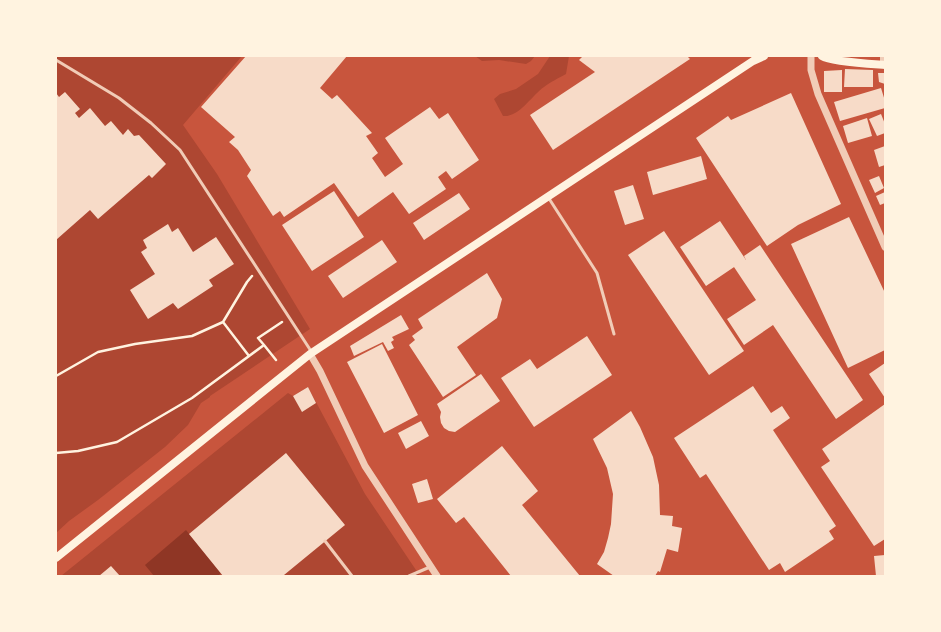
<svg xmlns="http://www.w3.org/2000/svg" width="941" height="632" font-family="'Crimson Pro',serif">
<rect width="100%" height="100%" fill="#c8553d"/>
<!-- green -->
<path fill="#ae4732" d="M56,56H242L183,125L217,174L310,329L210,396V397L201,403L188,425L165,447L98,500L69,521L56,533Z
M475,56H535L531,61L526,64L499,60L482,61Z
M550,56H569L566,74C559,78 550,82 544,87C531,96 520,117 503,116L494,99L500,94L516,89L538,74Z
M308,387L365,494L420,576H61L288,393L293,396Z"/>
<!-- water -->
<path fill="#8f3625" d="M186,530L221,573L218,576H154L145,565Z"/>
<!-- building -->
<path fill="#f7dbc8" d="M246,56H347L320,88L332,99L337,95L372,133L366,136L378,153L372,158L385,177L403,164L385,138L430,107L439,119L448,113L479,160L452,179L446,171L438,177L446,189L409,214L393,192L358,217L334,183L284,217L280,211L273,216L247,176L251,170L238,150L229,142L235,137L201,107Z
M583,56H687L690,59L553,150L530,115L595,72L579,60Z
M845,69L873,70V87H844Z
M842,70V92H824V71Z
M878,73H885V84L879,82Z
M881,88L885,101V108L840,121L834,102Z
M65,92L80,109L75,113L79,118L90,108L105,126L111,121L123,135L128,129L134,136L139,135L166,164L152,178L149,175L98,219L90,210L56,240V93L59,97Z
M791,93L841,204L798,225L767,246L696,138L728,116L731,120Z
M881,114L885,124V133L877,136L869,119Z
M867,118L872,136L848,143L843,126Z
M885,146V165L879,167L874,150Z
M701,156L707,179L653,195L647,172Z
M879,176L884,188L875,193L869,180Z
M633,185L644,219L625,225L614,191Z
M334,191L364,237L312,271L282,225Z
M885,192V203L880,205L876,196Z
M459,193L470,209L424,240L413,223Z
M849,217L885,293V350L848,368L791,244Z
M720,221L746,260L744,256L760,245L863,400L836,419L773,325L744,345L727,319L756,300L734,267L743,261L706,286L680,247Z
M168,224L172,232L178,228L193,252L216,237L234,264L209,280L213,286L178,309L173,303L148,319L130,290L155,274L141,252L147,248L143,240Z
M664,231L744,351L709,375L628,255Z
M382,240L397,262L343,298L328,276Z
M487,273L502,299L497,318L457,347L476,375L443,397L409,345L415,340L412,336L423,328L418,319Z
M401,315L409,329L392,337L394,340L391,342L394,348L388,351L383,342L354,356L350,346Z
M587,336L612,375L534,427L501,378L530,359L537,369Z
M382,344L418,415L384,433L347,362Z
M885,363V398L869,374Z
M481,374L500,401L455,432L449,431L444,428L441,423L440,417L441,412L437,404Z
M753,386L771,413L782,406L790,418L773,430L836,526L829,531L834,539L785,572L780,563L769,570L706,474L700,478L674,438Z
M308,387L316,403L302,412L293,396Z
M885,404V539L874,546L821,467L830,461L822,449Z
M631,411L640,427L653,457L659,485L660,515L673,516L672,526L682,528L678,552L667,549L660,572L658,571L655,576H614L597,564L604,552L608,538L611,524L613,494L607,468L593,439Z
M421,421L429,436L406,449L398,433Z
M502,446L538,491L522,505L580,576H511L464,517L456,523L437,499Z
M286,453L345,525L284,575L285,576H223L189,534Z
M427,479L433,499L418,503L412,484Z
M885,555V576H876L874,556Z
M111,566L120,576H99Z"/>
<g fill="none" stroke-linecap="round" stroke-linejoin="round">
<!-- path -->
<path stroke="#fff3e0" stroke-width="2.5" d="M223,322L249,356
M264,345L258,338L282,322
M56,376L98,352L135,344L192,336L223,322L247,282L252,276
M56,453L78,451L117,442L192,398L264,345L276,360"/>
<!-- service -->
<path stroke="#f1ccb7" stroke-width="3" d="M56,60L119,98L151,123L180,150L311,351
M548,197L597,273L614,334
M325,541L352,576
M409,576L430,567"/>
<!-- minor -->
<path stroke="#f1ccb7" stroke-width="4" d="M882,56V65"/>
<!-- tertiary -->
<path stroke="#f1ccb7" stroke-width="7" d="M811,56V70L818,94L885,247
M310,354L320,371L365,466L437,576"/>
<!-- secondary -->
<path stroke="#fff3e0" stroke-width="8" d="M822,56C832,62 872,64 885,65
M56,558L310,354L753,61L764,56"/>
</g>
<!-- border -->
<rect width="941" height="632" fill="none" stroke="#fff3e0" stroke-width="114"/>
</svg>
